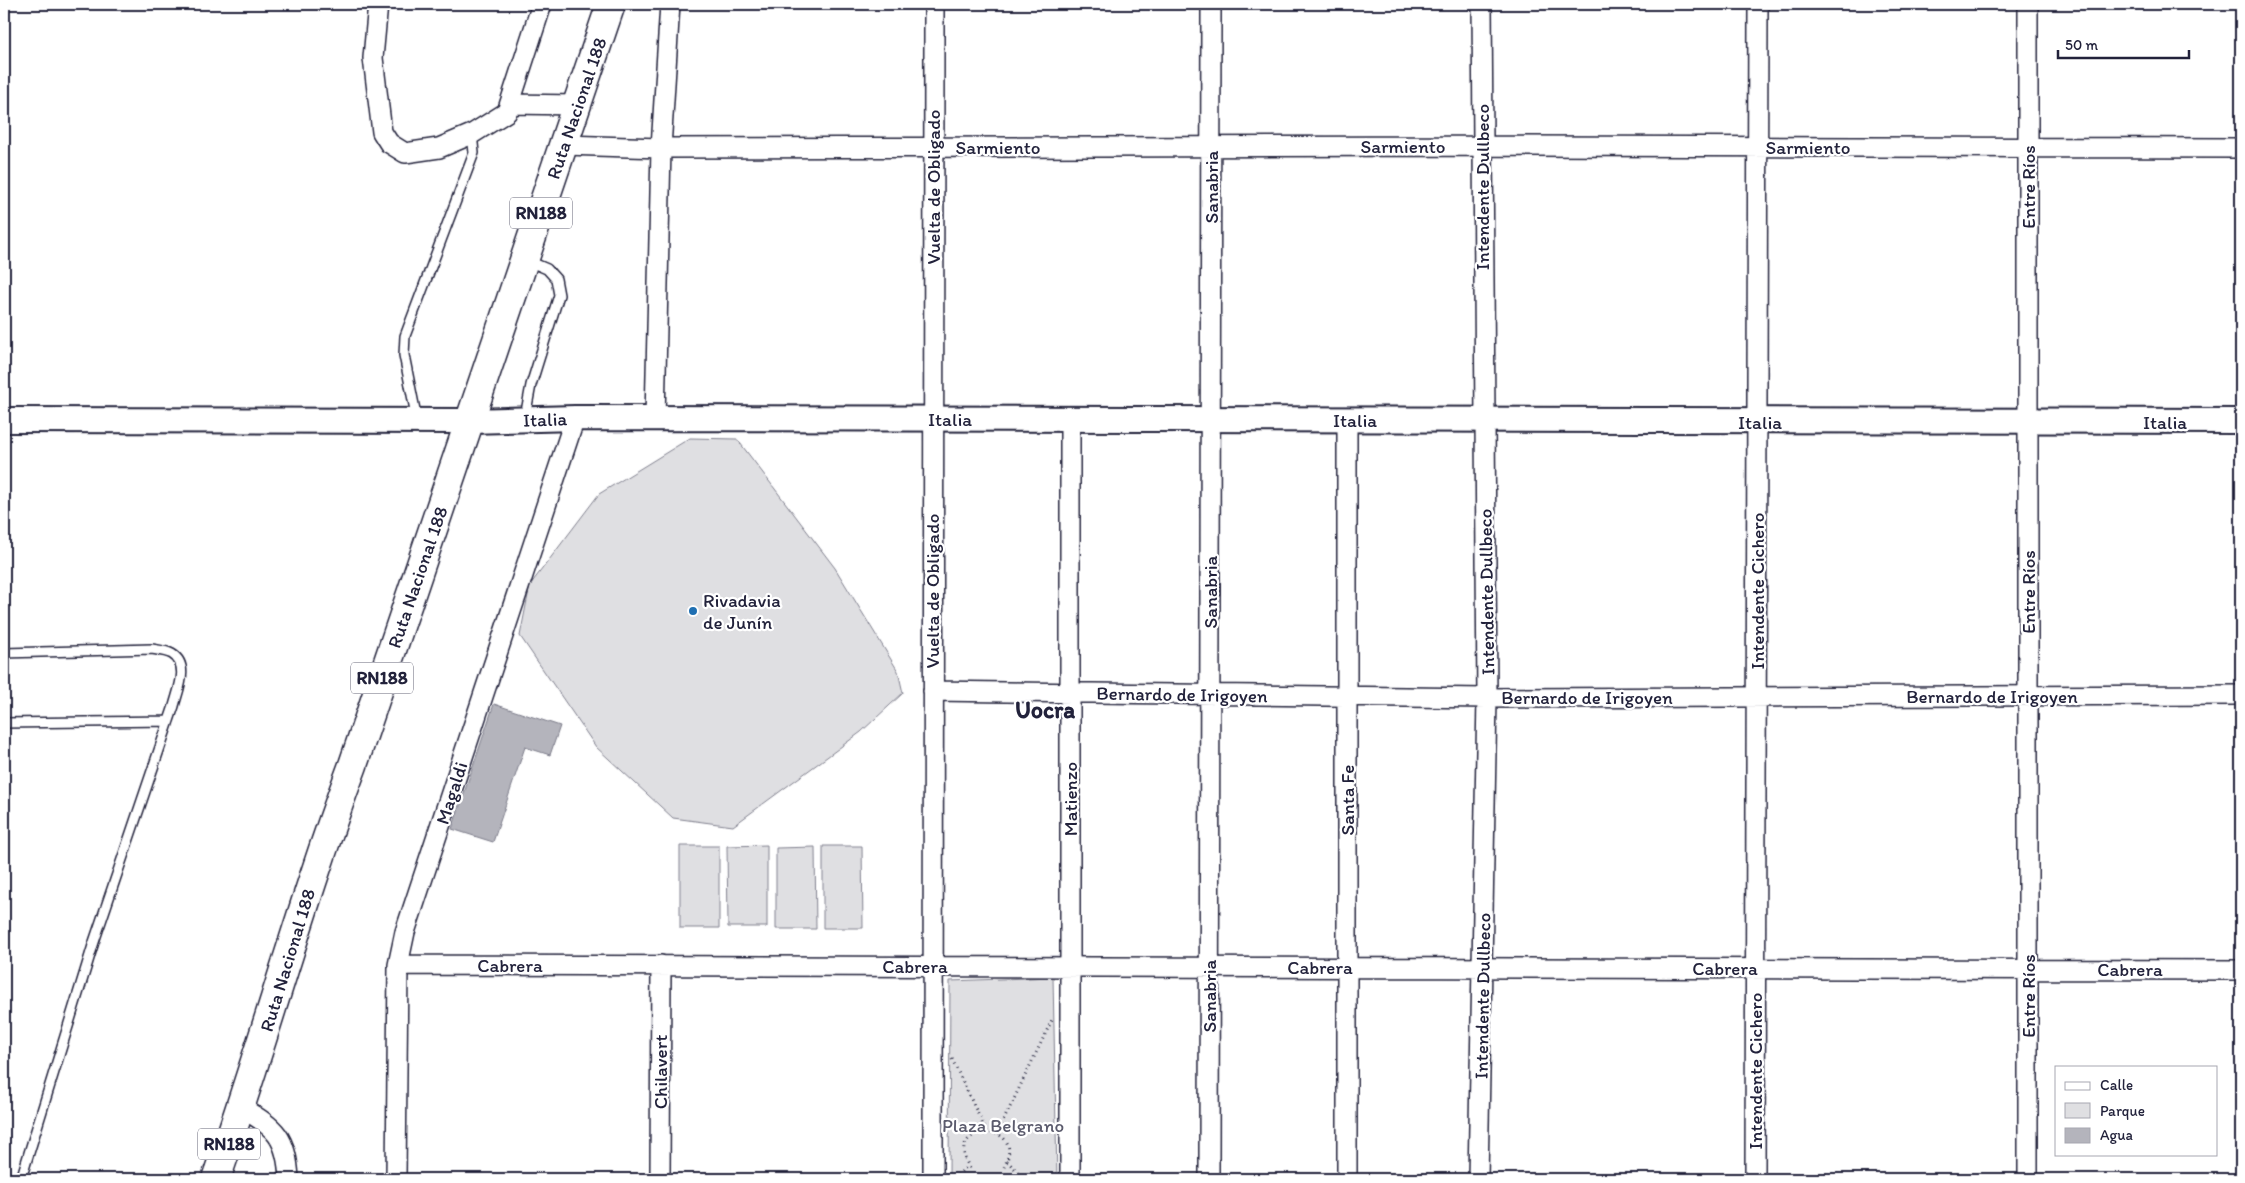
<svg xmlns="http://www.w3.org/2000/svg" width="2245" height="1183" font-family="Itim,sans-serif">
<rect width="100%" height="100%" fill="#fff"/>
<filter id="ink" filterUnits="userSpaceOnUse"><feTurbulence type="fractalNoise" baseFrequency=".02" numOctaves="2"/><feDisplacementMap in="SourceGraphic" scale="10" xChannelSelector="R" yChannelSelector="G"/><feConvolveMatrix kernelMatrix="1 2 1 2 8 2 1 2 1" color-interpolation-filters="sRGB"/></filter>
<g filter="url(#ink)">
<!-- green -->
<path fill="#dfdfe2" stroke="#80808e" d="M690,438L737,439L835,568L898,671L903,693L861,732L733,826L673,818L596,747L520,636L530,585L599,494Z
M767,845V927H728L727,846Z
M680,846H719V928H680Z
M823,846H862L863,928H823Z
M815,847L816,929H776V848Z
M1053,977L1057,1179H949L950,981Z"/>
<!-- water -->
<path fill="#b4b4bc" stroke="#7a7a88" d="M494,704L560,726L550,755L525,747L493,842L452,829Z"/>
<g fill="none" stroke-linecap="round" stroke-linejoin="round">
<!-- service casing -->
<g stroke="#22223b" stroke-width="12">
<path id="service" d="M525,417L531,385L559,295L556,279L547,269L526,260
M417,420L404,355L405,336L474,153L472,134
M4,653L152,649C158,650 167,651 172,654C190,665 178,690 174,706L94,942L21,1179
M4,723L169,721"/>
</g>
<!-- minor casing -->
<g stroke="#22223b" stroke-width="22">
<path id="minor" d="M378,4L373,58L382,132L389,143L405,153L439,148L472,134L507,112L542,4
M2028,4V1179
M510,104L577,105
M564,145L661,148L1482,146L2241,148
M655,419L661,148L670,4
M933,691L1487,698L2241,695
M398,965L2241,970
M241,1108C276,1127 287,1138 289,1179
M396,1179L398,965L405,932L575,418
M660,1179L661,965
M933,1179L934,4
M1070,1179V420
M1209,1179L1211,4
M1347,1179V420
M1478,1179L1487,698L1482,4
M1755,1179L1758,4"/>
</g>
<!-- tertiary casing -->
<g stroke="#22223b" stroke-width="28">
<path id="tertiary" d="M4,420L470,421L575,418L2241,421"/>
</g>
<!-- trunk casing -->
<g stroke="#22223b" stroke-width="31">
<path id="trunk" d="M216,1179C264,1042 302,901 353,765L611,4"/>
</g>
<!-- path -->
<path stroke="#22223b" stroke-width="3" stroke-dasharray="1 4" stroke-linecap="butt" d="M952,1059L986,1131
M997,1134L1052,1020
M1007,1161L1025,1179
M970,1168C940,1123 1030,1118 1004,1167
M954,1179L968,1165"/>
<!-- service -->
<use href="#service" stroke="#fff" stroke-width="9"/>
<!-- minor -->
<use href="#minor" stroke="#fff" stroke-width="19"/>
<!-- tertiary -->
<use href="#tertiary" stroke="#fff" stroke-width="24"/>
<!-- trunk -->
<use href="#trunk" stroke="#fff" stroke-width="28"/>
</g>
</g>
<!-- markers -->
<circle fill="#1f6fb2" stroke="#fff" stroke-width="2" cx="693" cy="611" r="5"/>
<g text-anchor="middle" stroke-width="4.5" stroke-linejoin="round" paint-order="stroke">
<!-- shield labels -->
<g fill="#fff" stroke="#646476" stroke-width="1">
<rect x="510" y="197.5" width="62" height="31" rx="4"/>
<rect x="351" y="662.5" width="62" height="31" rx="4"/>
<rect x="198" y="1128.5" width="62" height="31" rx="4"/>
</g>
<g font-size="18" font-weight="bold" fill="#22223b">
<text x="541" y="219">RN188</text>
<text x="382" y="684">RN188</text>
<text x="229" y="1150">RN188</text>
</g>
<!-- street labels -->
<g font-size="19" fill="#22223b" stroke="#fff">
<text transform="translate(576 108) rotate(-71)" y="7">Ruta Nacional 188</text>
<text x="1403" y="153">Sarmiento</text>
<text x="998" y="154">Sarmiento</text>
<text x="1808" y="154">Sarmiento</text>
<text transform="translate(933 187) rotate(-90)" y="7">Vuelta de Obligado</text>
<text transform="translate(1211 187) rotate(-90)" y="7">Sanabria</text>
<text transform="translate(1482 187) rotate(-90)" y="7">Intendente Dullbeco</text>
<text transform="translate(2028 187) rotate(-90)" y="7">Entre Ríos</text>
<text transform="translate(545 419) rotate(-2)" y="7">Italia</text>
<text x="950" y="426">Italia</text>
<text x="1355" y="427">Italia</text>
<text x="1760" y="429">Italia</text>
<text x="2165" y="429">Italia</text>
<text transform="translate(417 577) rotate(-71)" y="7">Ruta Nacional 188</text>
<text transform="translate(932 591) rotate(-90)" y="7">Vuelta de Obligado</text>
<text transform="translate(1757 591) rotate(-90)" y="7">Intendente Cichero</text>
<text transform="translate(1210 592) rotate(-90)" y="7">Sanabria</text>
<text transform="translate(1486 592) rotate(-91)" y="7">Intendente Dullbeco</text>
<text transform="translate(2028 592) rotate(-90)" y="7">Entre Ríos</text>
<text transform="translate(1182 694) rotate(1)" y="7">Bernardo de Irigoyen</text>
<text x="1992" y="703">Bernardo de Irigoyen</text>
<text x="1587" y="704">Bernardo de Irigoyen</text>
<text transform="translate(451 793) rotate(-72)" y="7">Magaldi</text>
<text transform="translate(1070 799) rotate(-90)" y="7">Matienzo</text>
<text transform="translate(1347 800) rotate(-90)" y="7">Santa Fe</text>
<text transform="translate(287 960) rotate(-73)" y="7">Ruta Nacional 188</text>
<text x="510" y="972">Cabrera</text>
<text x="915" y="973">Cabrera</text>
<text x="1320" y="974">Cabrera</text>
<text x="1725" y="975">Cabrera</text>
<text x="2130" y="976">Cabrera</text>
<text transform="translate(1209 996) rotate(-90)" y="7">Sanabria</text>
<text transform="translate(1482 996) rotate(-89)" y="7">Intendente Dullbeco</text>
<text transform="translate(2028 996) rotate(-90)" y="7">Entre Ríos</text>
<text transform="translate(1755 1071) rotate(-90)" y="7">Intendente Cichero</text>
<text transform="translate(660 1072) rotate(-90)" y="7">Chilavert</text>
</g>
<!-- poi labels -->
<g font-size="19" fill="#22223b" stroke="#fff" text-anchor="start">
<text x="703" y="607">Rivadavia<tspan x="703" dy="22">de Junín</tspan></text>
</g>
<!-- park labels -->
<g font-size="19" fill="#5b5b6d" stroke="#fff">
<text x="1003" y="1132">Plaza Belgrano</text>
</g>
<!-- district labels -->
<g font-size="24" font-weight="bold" fill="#22223b" stroke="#fff">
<text x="1045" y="718">Uocra</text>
</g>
</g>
<!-- margin -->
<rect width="2245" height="1183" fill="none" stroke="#fff" stroke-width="20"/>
<rect x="10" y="10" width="2225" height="1163" fill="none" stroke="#22223b" stroke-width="2" filter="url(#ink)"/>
<!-- legend -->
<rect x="2055" y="1066" width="162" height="90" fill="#ffffff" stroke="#a7a7b1"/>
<rect x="2065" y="1082" width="25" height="8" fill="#ffffff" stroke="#a7a7b1"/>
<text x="2100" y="1090" font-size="15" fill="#22223b">Calle</text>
<rect x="2065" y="1103" width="25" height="15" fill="#dfdfe2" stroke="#a7a7b1"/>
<text x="2100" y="1116" font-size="15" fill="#22223b">Parque</text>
<rect x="2065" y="1128" width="25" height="15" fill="#b4b4bc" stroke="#a7a7b1"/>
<text x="2100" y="1140" font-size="15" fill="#22223b">Agua</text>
<!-- scale -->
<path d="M2058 50v8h131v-8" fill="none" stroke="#22223b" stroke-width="2.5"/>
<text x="2065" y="50" font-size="15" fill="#22223b" stroke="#ffffff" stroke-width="4" paint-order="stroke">50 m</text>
</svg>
